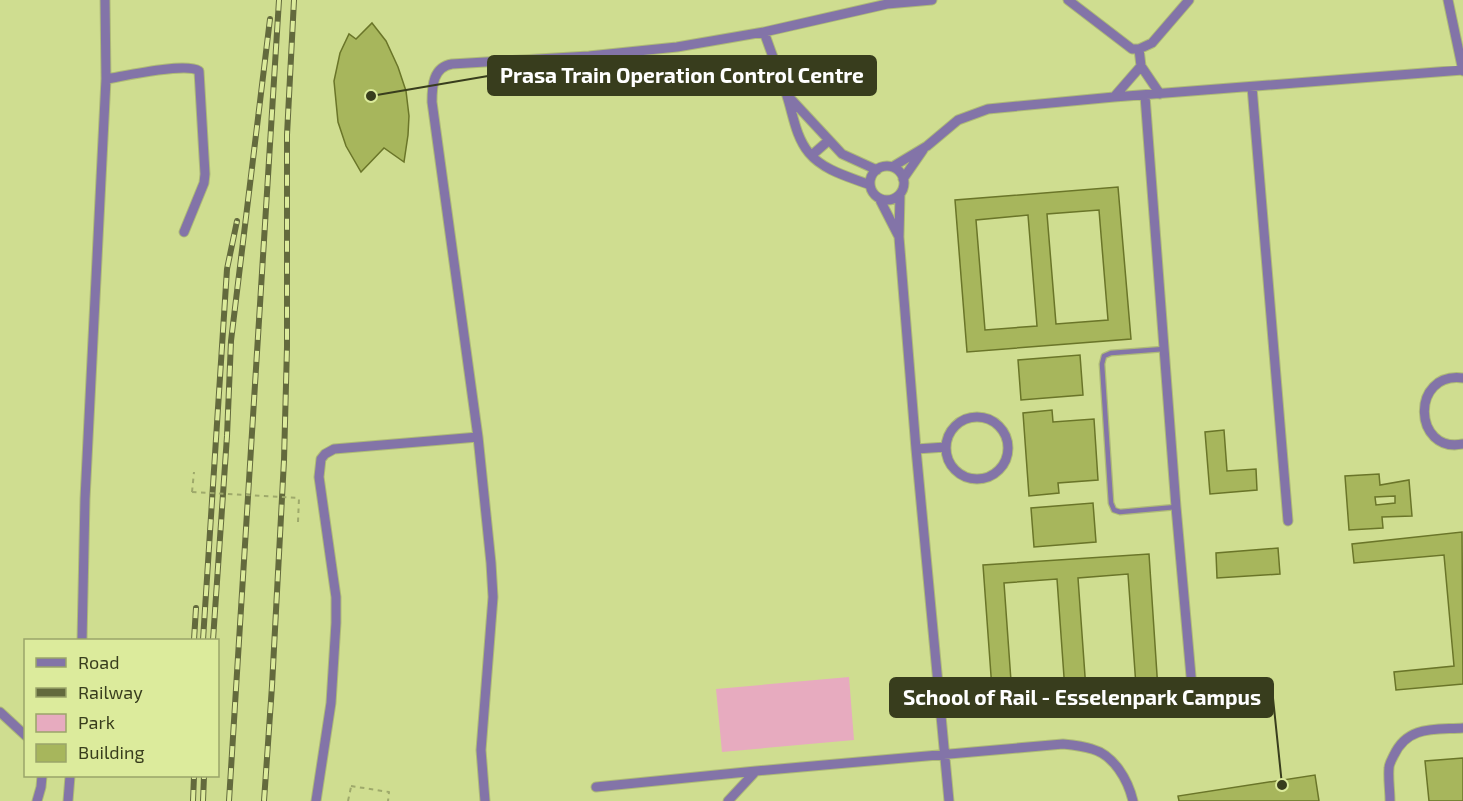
<svg xmlns="http://www.w3.org/2000/svg" width="1463" height="801" font-family="'Exo 2',sans-serif">
<rect width="100%" height="100%" fill="#cfdd90"/>
<!-- green -->
<path fill="#e7abbf" d="M849,677L854,740L722,752L716,689Z"/>
<!-- building -->
<path fill="#a7b65c" stroke="#6a7529" stroke-width="1.5" fill-rule="evenodd" d="M372,23L386,41L398,67L406,91L409,116L408,135L404,162L384,148L361,172L346,146L338,122L334,81L340,53L349,34L356,39Z
M1118,187L1131,339L967,352L955,200ZM1099,210L1108,320L1056,324L1047,214ZM1028,215L1037,326L985,330L976,220Z
M1080,355L1083,395L1021,400L1018,360Z
M1052,410L1053,422L1094,419L1098,480L1058,483L1059,493L1029,496L1023,413Z
M1224,430L1227,471L1256,469L1257,490L1210,494L1205,432Z
M1379,474L1380,485L1409,480L1412,516L1382,517L1383,528L1349,530L1345,476ZM1395,496V503L1376,505L1375,497Z
M1093,503L1096,542L1034,547L1031,508Z
M1462,532L1463,684L1396,690L1394,672L1454,666L1444,555L1354,563L1352,544Z
M1278,548L1280,574L1217,578L1216,553Z
M1149,554L1159,705L994,717L983,565ZM1128,574L1136,686L1086,690L1078,578ZM1057,579L1065,691L1012,695L1004,583Z
M1463,758V801H1429L1425,761Z
M1315,775L1319,801H1179L1178,796Z"/>
<g fill="none" stroke-linecap="round" stroke-linejoin="round">
<!-- lane casing -->
<g stroke="#aeba77" stroke-width="7">
<path id="lane" d="M1164,349L1111,353L1104,356L1102,364L1111,503L1114,510L1120,512L1176,507"/>
</g>
<!-- street casing -->
<g stroke="#aeba77" stroke-width="11">
<path id="street" d="M1068,0L1132,49H1139L1152,43L1189,0
M1448,0L1463,71
M764,32C771,52 779,73 786,93C793,113 795,136 809,153C824,171 850,177 870,185
M1139,49L1141,66L1160,94
M106,79C125,76 186,62 199,71L205,174L204,183L184,232
M1252,87L1288,521
M1145,96L1176,507L1194,710
M789,97L842,154L877,170
M1114,97L1141,66
M812,155L828,141
M870 183a17 17 0 1 1 34 0a17 17 0 1 1-34 0Z
M892,167L927,146L958,120L988,109L1114,97L1463,70
M903,179L923,150
M900,194L899,237L916,449L949,801
M879,198L898,235
M1463,378C1410,371 1413,454 1463,444
M946 448a31 31 0 1 1 62 0a31 31 0 1 1-62 0Z
M916,449L946,447
M82,640L85,499L106,79L105,0
M0,712L26,736
M596,787L756,771
M37,801L41,787L42,776
M68,801L70,776
M316,801L331,703L336,623V597L319,477L321,459L325,454L334,449L478,437
M485,801L481,750L493,597L491,563L478,437L432,102C432,86 433,67 452,64L589,56L677,47L764,32L887,4L932,0
M728,801L756,771L1063,744C1073,745 1083,746 1092,749C1114,755 1128,780 1133,801
M1390,801C1390,790 1388,779 1389,768C1389,764 1392,759 1394,755C1408,725 1435,730 1463,728"/>
</g>
<!-- path -->
<path stroke="#9ea96b" stroke-width="2" stroke-dasharray="4.5 4.5" stroke-linecap="butt" d="M192,492L194,472
M298,522L299,498
M351,786L389,792L388,801
M348,801L351,787"/>
<!-- lane -->
<use href="#lane" stroke="#8374a8" stroke-width="4.5"/>
<!-- street -->
<use href="#street" stroke="#8374a8" stroke-width="9"/>
<!-- rail casing -->
<g stroke="#636a3d" stroke-width="6">
<path id="rail" d="M194,640L196,608
M203,640L227,269L237,221
M213,640L227,436L231,341L270,19
M193,801L194,776
M203,801L204,776
M229,801L279,0
M264,801L272,686L284,460L287,347V135L294,0"/>
</g>
<!-- rail -->
<use href="#rail" stroke="#dceb9c" stroke-width="4" stroke-dasharray="11" stroke-linecap="butt"/>
<!-- path-bridge -->
<path stroke="#9ea96b" stroke-width="2" stroke-dasharray="4.5 4.5" stroke-linecap="butt" d="M192,492L299,498"/>
</g>
<!-- callouts -->
<path fill="none" stroke="#383d1d" stroke-width="2" d="M371 96L488 76M1282 785L1273 698"/>
<g fill="#383d1d" stroke="#dceb9c" stroke-width="2">
<circle cx="371" cy="96" r="6"/>
<circle cx="1282" cy="785" r="6"/>
</g>
<g fill="#383d1d" stroke="#383d1d" stroke-width="2">
<rect x="488" y="56" width="388" height="39" rx="6"/>
<rect x="890" y="678" width="383" height="39" rx="6"/>
</g>
<g font-size="21" text-anchor="middle" font-weight="bold" fill="#fff">
<text x="682" y="83">Prasa Train Operation Control Centre</text>
<text x="1082" y="705">School of Rail - Esselenpark Campus</text>
</g>
<!-- legend -->
<rect x="24" y="639" width="195" height="138" fill="#dceb9c" stroke="#9aa569" stroke-width="1.5"/>
<rect x="36" y="658" width="30" height="9" fill="#8374a8" stroke="#9aa569" stroke-width="1.5"/>
<text x="78" y="669" font-size="18" fill="#383d1d">Road</text>
<rect x="36" y="688" width="30" height="9" fill="#636a3d" stroke="#9aa569" stroke-width="1.5"/>
<text x="78" y="699" font-size="18" fill="#383d1d">Railway</text>
<rect x="36" y="714" width="30" height="18" fill="#e7abbf" stroke="#9aa569" stroke-width="1.5"/>
<text x="78" y="729" font-size="18" fill="#383d1d">Park</text>
<rect x="36" y="744" width="30" height="18" fill="#a7b65c" stroke="#9aa569" stroke-width="1.5"/>
<text x="78" y="759" font-size="18" fill="#383d1d">Building</text>
</svg>
